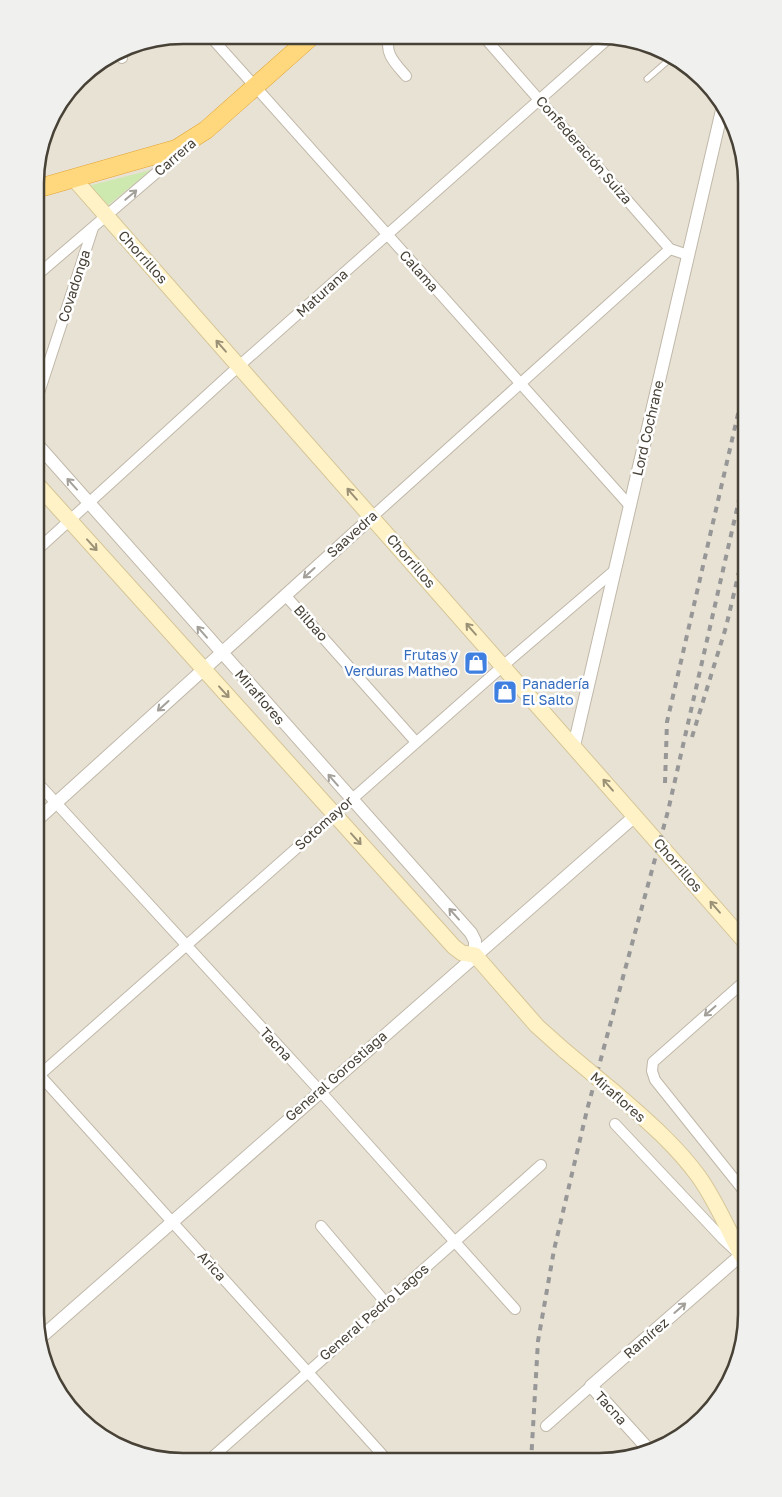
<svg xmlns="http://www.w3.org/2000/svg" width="782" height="1497" font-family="'Golos Text',sans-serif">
<rect width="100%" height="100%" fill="#f4f0e7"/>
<!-- residential -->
<path fill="#e8e2d5" d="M183,35L628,38L696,71L739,135L747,183V1324L736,1371L716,1404L682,1437L647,1454L599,1462L163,1461L86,1426L43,1362L35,1314L36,164L50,117L85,72L126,46Z"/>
<!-- green -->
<path fill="#cee9af" d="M151,170L106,207L88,186Z"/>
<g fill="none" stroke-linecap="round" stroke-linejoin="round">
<!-- service casing -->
<g stroke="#c0b8a9" stroke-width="7">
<path id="service" d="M647,79L670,59"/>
</g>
<!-- minor casing -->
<g stroke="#c0b8a9" stroke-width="12">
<path id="minor" d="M209,35L630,506
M288,36L299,48
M390,36C383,53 396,64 406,76
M484,37L670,249L688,255
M117,52L122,58
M36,276L183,150
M36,402L93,228
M372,517L670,249
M36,551L239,366L609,38
M285,595L416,742
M36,781L320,1091L515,1309
M36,1071L388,1461
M35,1079L512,658L615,570
M615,1124L723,1239L747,1261
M747,1195L655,1080L652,1071L653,1062L747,979
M321,1226L386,1303
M546,1426L591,1386
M208,1461L541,1165
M508,1462L510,1460"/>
</g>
<!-- tertiary casing -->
<g stroke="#c0b8a9" stroke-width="14">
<path id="tertiary" d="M36,443L471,933L475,941V955
M574,746L722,110
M36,821L372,517
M741,937L747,909
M39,1339L635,816
M651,1452L591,1386L741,1255"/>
</g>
<!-- secondary casing -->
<g stroke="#d5c596" stroke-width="17">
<path id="secondary" d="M74,179L747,944
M36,483L454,947L462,953L475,955L537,1026L565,1051
M613,1091C644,1118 675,1144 699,1177C716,1201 728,1229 741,1255L747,1250"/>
</g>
<!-- trunk casing -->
<g stroke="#e2a433" stroke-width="19">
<path id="trunk" d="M36,189L176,149L206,130L312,36"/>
</g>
<!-- service -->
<use href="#service" stroke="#fff" stroke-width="5"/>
<!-- minor -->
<use href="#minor" stroke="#fff" stroke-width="10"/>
<!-- tertiary -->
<use href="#tertiary" stroke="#fff" stroke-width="12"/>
<!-- secondary -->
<use href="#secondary" stroke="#fff2c6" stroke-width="15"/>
<!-- trunk -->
<use href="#trunk" stroke="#ffd87e" stroke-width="18"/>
<!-- rail -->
<path stroke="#979797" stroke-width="4" stroke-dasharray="6 6" stroke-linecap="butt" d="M692,737L726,627L747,538
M665,783L667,722L747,375
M531,1462L538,1341L554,1250L587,1110L668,811L747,465"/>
<!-- secondary-bridge casing -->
<g stroke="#d5c596" stroke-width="17" stroke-linecap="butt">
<path id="secondary-bridge" d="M565,1051L613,1091"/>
</g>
<!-- secondary-bridge -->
<use href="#secondary-bridge" stroke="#fff2c6" stroke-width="15"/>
</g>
<!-- one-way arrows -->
<defs><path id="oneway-shaft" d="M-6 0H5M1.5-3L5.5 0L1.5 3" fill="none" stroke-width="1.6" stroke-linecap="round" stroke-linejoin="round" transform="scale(1.25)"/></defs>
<g stroke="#a3a09a">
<use href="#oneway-shaft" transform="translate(131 195) rotate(-40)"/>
<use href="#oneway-shaft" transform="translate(72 484) rotate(-132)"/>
<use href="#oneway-shaft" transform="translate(309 573) rotate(138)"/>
<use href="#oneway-shaft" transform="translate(202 632) rotate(-131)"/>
<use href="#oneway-shaft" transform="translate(163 706) rotate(138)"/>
<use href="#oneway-shaft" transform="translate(333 780) rotate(-131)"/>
<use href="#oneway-shaft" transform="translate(454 914) rotate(-132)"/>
<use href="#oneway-shaft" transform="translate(710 1011) rotate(139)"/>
<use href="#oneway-shaft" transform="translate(680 1308) rotate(-41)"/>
</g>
<g stroke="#9a9177">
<use href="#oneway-shaft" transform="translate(221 346) rotate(-131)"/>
<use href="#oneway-shaft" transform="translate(352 494) rotate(-131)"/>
<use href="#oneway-shaft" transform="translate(92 545) rotate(48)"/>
<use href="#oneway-shaft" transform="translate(471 629) rotate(-131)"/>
<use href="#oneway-shaft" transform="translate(224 692) rotate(48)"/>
<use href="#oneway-shaft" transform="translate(608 785) rotate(-131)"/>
<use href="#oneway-shaft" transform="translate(356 839) rotate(48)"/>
<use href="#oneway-shaft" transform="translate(715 907) rotate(-131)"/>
</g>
<!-- icons -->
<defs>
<g id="shop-square" transform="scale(1.25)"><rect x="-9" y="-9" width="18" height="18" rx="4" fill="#3f7fe0" stroke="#fff"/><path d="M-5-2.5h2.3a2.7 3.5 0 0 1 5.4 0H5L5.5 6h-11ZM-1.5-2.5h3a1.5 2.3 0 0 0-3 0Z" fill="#fff"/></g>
</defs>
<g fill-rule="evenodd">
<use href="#shop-square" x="476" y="663"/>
<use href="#shop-square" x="505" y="692"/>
</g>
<g text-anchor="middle" stroke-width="5" stroke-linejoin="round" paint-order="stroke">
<!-- street labels -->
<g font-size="14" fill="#474136" stroke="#fff">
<text transform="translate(584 150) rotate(49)" y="5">Confederación Suiza</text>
<text transform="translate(175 157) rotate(-41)" y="5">Carrera</text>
<text transform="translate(143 257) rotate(48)" y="5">Chorrillos</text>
<text transform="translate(419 271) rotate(48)" y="5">Calama</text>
<text transform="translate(74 286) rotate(-72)" y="5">Covadonga</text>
<text transform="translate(322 293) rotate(-42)" y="5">Maturana</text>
<text transform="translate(648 428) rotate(-77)" y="5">Lord Cochrane</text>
<text transform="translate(352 534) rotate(-42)" y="5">Saavedra</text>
<text transform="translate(411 561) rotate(49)" y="5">Chorrillos</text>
<text transform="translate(311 623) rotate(48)" y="5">Bilbao</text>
<text transform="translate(260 697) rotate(49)" y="5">Miraflores</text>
<text transform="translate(324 823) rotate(-42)" y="5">Sotomayor</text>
<text transform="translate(678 865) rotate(49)" y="5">Chorrillos</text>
<text transform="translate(276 1044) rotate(47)" y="5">Tacna</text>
<text transform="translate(336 1076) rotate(-41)" y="5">General Gorostiaga</text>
<text transform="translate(618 1097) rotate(41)" y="5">Miraflores</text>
<text transform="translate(212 1266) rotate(48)" y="5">Arica</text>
<text transform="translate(374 1312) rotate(-41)" y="5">General Pedro Lagos</text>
<text transform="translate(646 1338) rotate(-41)" y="5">Ramírez</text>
<text transform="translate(611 1408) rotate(48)" y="5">Tacna</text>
</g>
<!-- shop labels -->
<g font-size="14" fill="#366cbe" stroke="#fff" text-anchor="end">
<text x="458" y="660">Frutas y<tspan x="458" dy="16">Verduras Matheo</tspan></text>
<text x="522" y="689" text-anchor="start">Panadería<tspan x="522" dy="16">El Salto</tspan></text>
</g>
</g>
<!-- crop -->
<path d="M0 0H782V1497H0ZM183 44H599A139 139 0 0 1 738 183V1314A139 139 0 0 1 599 1453H183A139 139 0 0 1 44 1314V183A139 139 0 0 1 183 44Z" fill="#f0f0ef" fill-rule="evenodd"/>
<path fill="none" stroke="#474136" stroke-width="2.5" d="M183 44H599A139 139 0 0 1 738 183V1314A139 139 0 0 1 599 1453H183A139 139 0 0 1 44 1314V183A139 139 0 0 1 183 44Z"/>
</svg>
